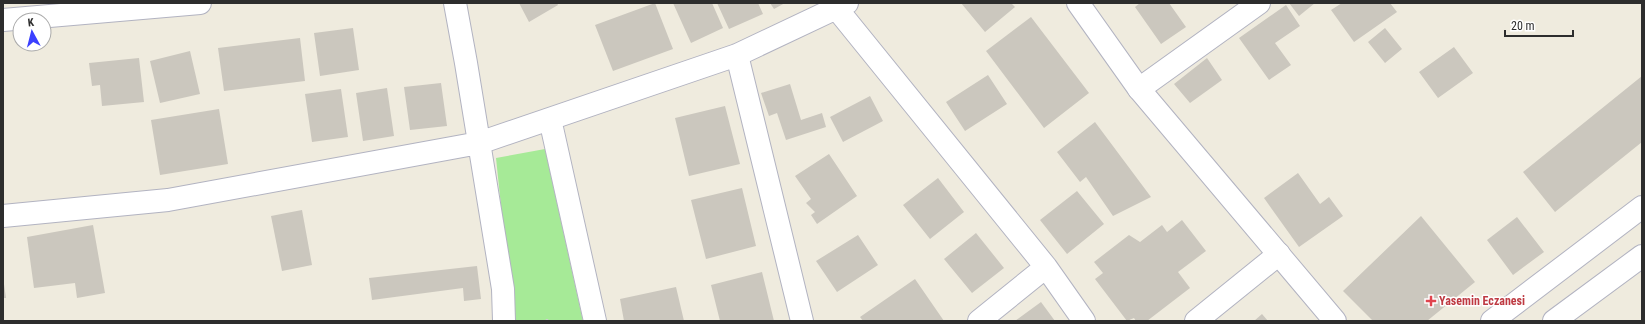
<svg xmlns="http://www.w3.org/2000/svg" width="1645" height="324" font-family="'Roboto Condensed',sans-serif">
<rect width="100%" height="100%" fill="#efebde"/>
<!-- green -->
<path fill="#a6ea97" d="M545,149L583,321H513L496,158Z"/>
<!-- building -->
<path fill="#cbc7be" d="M519,3H557L558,5L529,22Z
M655,3L673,49L613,71L595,25Z
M673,3H712L723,28L691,43Z
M717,3H758L763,14L729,29Z
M770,3H785L774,9Z
M961,3H1011L1015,7L985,32Z
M1140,3H1169L1186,27L1161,44L1135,7Z
M1289,3H1315L1299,16Z
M1342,3H1390L1397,12L1354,42L1331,10Z
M1286,5L1300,26L1275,43L1291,65L1269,80L1239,38Z
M1031,17L1089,93L1044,128L986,51Z
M353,28L359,70L320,76L314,33Z
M1385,28L1402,49L1385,63L1368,42Z
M300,38L305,81L224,91L218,48Z
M1454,47L1473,73L1438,98L1419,72Z
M190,51L200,94L160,103L150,61Z
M139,58L144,102L102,106L100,85L92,86L89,63Z
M1207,58L1222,80L1190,103L1174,84Z
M988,75L1007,104L965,131L946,102Z
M1642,76V142L1555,212L1523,172Z
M441,83L447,126L410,130L404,87Z
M790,84L801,120L822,113L826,127L786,140L777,113L769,116L761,93Z
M387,88L394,136L363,141L356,93Z
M341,89L348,137L312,142L305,94Z
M870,96L883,121L843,142L830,117Z
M725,106L740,164L689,176L675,118Z
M219,109L228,164L160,175L151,120Z
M1095,122L1151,197L1113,216L1086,177L1080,182L1057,152Z
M829,154L857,196L817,224L811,215L815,212L806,203L811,199L795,176Z
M1298,173L1320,204L1329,197L1343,216L1299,247L1264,198Z
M938,178L964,212L930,239L903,205Z
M742,188L756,246L706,259L691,200Z
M1077,191L1104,224L1067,254L1040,220Z
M302,210L312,265L282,271L271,216Z
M1421,216L1475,282L1427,321H1373L1343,291Z
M1517,217L1544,252L1513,275L1487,240Z
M1182,220L1206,251L1178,272L1190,288L1147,321H1136L1134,318L1127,321L1095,279L1103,273L1094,262L1129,235L1140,242L1162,225L1167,232Z
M93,225L105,293L77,298L75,283L34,288L27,237Z
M976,233L1004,268L972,293L944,259Z
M858,235L878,265L837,292L816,261Z
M477,266L481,299L464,301L463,288L372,300L369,278Z
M762,272L774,321H720L711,285Z
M3,277L6,298H3Z
M915,279L944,321H863L860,317Z
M676,287L684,321H624L620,299Z
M1041,302L1055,321H1015Z
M1262,314L1268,321H1254Z"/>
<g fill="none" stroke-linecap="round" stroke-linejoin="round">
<!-- street casing -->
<g stroke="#b2b3c1" stroke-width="24">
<path id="street" d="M455,3L466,63L503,289L504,321
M837,9L1046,267L1084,321
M3,20L200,3
M737,55L802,321
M1139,89L1259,3
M550,119L595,321
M3,216L168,200L479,143L737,55L847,3
M979,321L1046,267
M1196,321L1279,254"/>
</g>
<!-- secondary casing -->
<g stroke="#b2b3c1" stroke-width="24">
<path id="secondary" d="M1078,3L1139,89L1335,321
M1492,321L1642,207
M1554,321L1642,256"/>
</g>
<!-- path -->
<path stroke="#cdcdcd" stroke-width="2.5" stroke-dasharray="3 2" stroke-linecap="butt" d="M547,319V321"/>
<!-- street -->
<use href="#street" stroke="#fff" stroke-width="22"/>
<!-- secondary -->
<use href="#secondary" stroke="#fff" stroke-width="22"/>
</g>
<!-- markers -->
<path fill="#e0444e" stroke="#fff" stroke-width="1.5" d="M1429 295h4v4h4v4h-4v4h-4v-4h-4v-4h4z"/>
<g text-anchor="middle" stroke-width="3" stroke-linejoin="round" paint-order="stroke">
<!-- health labels -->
<g font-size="12" font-weight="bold" fill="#be3a42" stroke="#fff" text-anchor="start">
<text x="1439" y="305">Yasemin Eczanesi</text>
</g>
</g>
<!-- border -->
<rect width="1645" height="324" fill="none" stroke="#2d2d2d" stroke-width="8"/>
<!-- north arrow -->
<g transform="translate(32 32) rotate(353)"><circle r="19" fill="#ffffff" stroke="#ababab"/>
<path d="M0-3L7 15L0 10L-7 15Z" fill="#3b40ff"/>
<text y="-6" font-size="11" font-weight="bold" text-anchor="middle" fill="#2d2d2d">K</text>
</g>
<!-- scale -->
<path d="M1505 30v6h68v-6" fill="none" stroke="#2d2d2d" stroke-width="2"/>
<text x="1511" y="30" font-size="12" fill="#2d2d2d" stroke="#ffffff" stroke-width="3" paint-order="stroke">20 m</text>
</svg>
